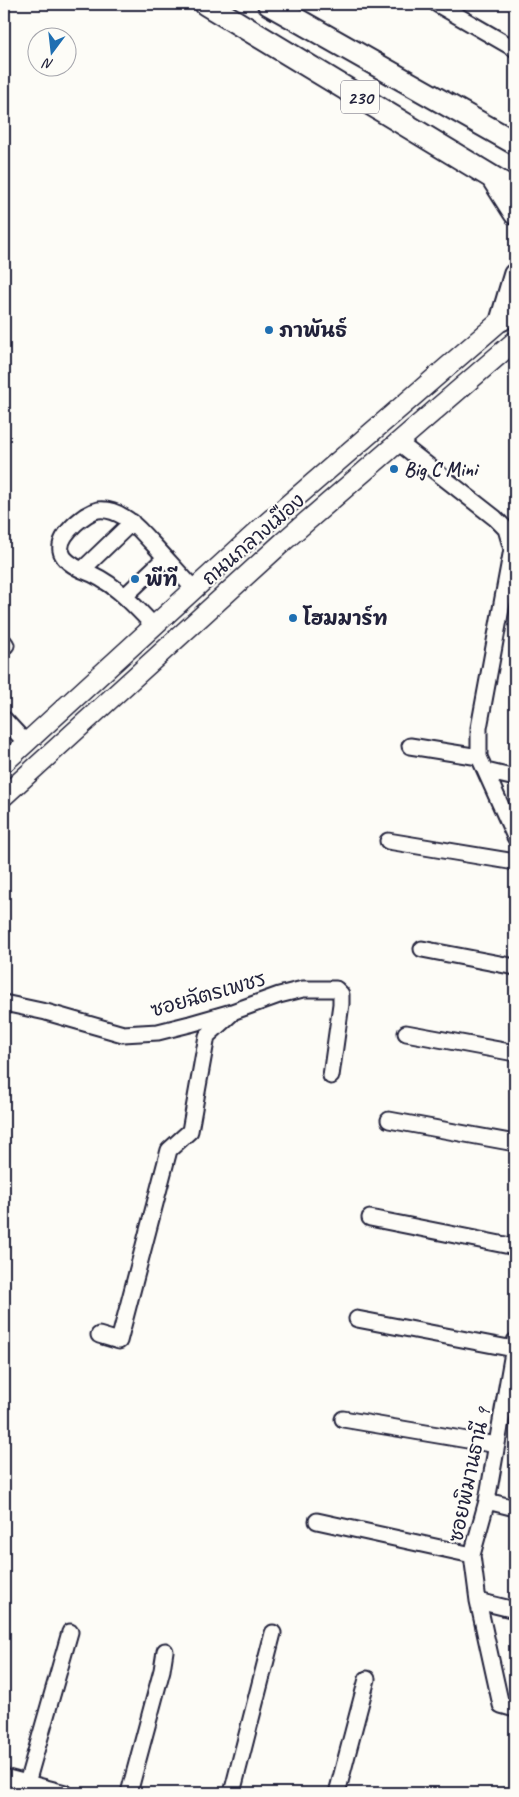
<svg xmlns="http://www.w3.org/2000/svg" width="519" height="1797" font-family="Caveat,'Playpen Sans Thai',sans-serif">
<rect width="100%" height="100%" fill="#fdfcf7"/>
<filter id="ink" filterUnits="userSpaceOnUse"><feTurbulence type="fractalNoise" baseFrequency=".02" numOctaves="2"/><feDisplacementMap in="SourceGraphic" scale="10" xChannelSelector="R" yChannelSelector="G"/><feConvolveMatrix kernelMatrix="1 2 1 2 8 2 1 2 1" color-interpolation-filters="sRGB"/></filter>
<g filter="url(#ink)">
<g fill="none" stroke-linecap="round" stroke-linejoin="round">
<!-- minor casing -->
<g stroke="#22223b" stroke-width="19">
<path id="minor" d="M437,4L515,49
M398,442L495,518L506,529L512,549L479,728V757L515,837
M132,522L82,570C113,581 132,603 154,626
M82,570C56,558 54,544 75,524C82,518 89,512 98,510C107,509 116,512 124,517C135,523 143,534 152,543C166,558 180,574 194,589
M125,596L165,558
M4,642L6,645L4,647
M4,719L26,743
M410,746L479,757
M486,771L515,778
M388,841L515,862
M422,949L515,967
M4,1003L46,1012L123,1034L158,1032L190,1024L232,1012L279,995L303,989H336L341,994V1004L331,1076
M406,1033L515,1053
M389,1120L515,1143
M370,1218L515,1247
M357,1319L514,1349
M99,1335L119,1341L169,1150L190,1131L207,1036L231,1014
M515,1341L487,1501L472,1555L478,1601L501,1705L515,1709
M343,1419L497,1445
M487,1501L515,1508
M317,1521L472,1555
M478,1601L515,1610
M4,1777L65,1793
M27,1783L70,1632
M129,1793L162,1670L165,1651
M232,1793L273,1633
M337,1793L367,1679"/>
</g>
<!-- major casing -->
<g stroke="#22223b" stroke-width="22">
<path id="major" d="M4,763L261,528L513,310
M4,796L283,542L515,341"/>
</g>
<!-- highway casing -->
<g stroke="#22223b" stroke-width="26">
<path id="highway" d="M206,4L515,191
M269,4L515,143
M494,180L515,213
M502,319L515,275"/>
</g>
<!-- minor -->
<use href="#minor" stroke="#fdfcf7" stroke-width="15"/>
<!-- major -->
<use href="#major" stroke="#fdfcf7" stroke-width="19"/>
<!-- highway -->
<use href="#highway" stroke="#fdfcf7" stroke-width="22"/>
</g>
</g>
<!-- markers -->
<g fill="#1f6fb2" stroke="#fdfcf7" stroke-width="2">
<circle cx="269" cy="330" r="5"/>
<circle cx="394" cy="469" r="5"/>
<circle cx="135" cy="579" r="5"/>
<circle cx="293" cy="618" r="5"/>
</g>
<g text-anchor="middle" stroke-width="4.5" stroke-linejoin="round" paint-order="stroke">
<!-- shield labels -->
<rect fill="#fdfcf7" stroke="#646373" stroke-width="1" x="341" y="80.5" width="38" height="33" rx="4"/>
<g font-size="19" font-weight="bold" fill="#22223b">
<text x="360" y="104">230</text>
</g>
<!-- poi labels -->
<g font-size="20" font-weight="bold" fill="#22223b" stroke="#fdfcf7" text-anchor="start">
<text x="279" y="337">ภาพันธ์</text>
<text x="404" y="476">Big C Mini</text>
<text x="145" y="586">พีที</text>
<text x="303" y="625">โฮมมาร์ท</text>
</g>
<!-- street labels -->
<g font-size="20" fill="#22223b" stroke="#fdfcf7">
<text transform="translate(253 539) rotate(-41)" y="7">ถนนกลางเมือง</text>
<text transform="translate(208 994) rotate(-16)" y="7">ซอยฉัตรเพชร</text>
<text transform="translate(469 1475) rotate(-78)" y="7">ซอยพิมานธานี 9</text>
</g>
</g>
<!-- margin -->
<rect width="519" height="1797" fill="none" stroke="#fdfcf7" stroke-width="20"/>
<rect x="10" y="10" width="499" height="1777" fill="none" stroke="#22223b" stroke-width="2" filter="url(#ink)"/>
<!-- north arrow -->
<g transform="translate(52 52) rotate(195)"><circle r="24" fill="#fdfcf7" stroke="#a5a5ac"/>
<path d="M0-4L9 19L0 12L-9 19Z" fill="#1f6fb2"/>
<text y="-8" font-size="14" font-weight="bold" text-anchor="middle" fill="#22223b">N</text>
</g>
</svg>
